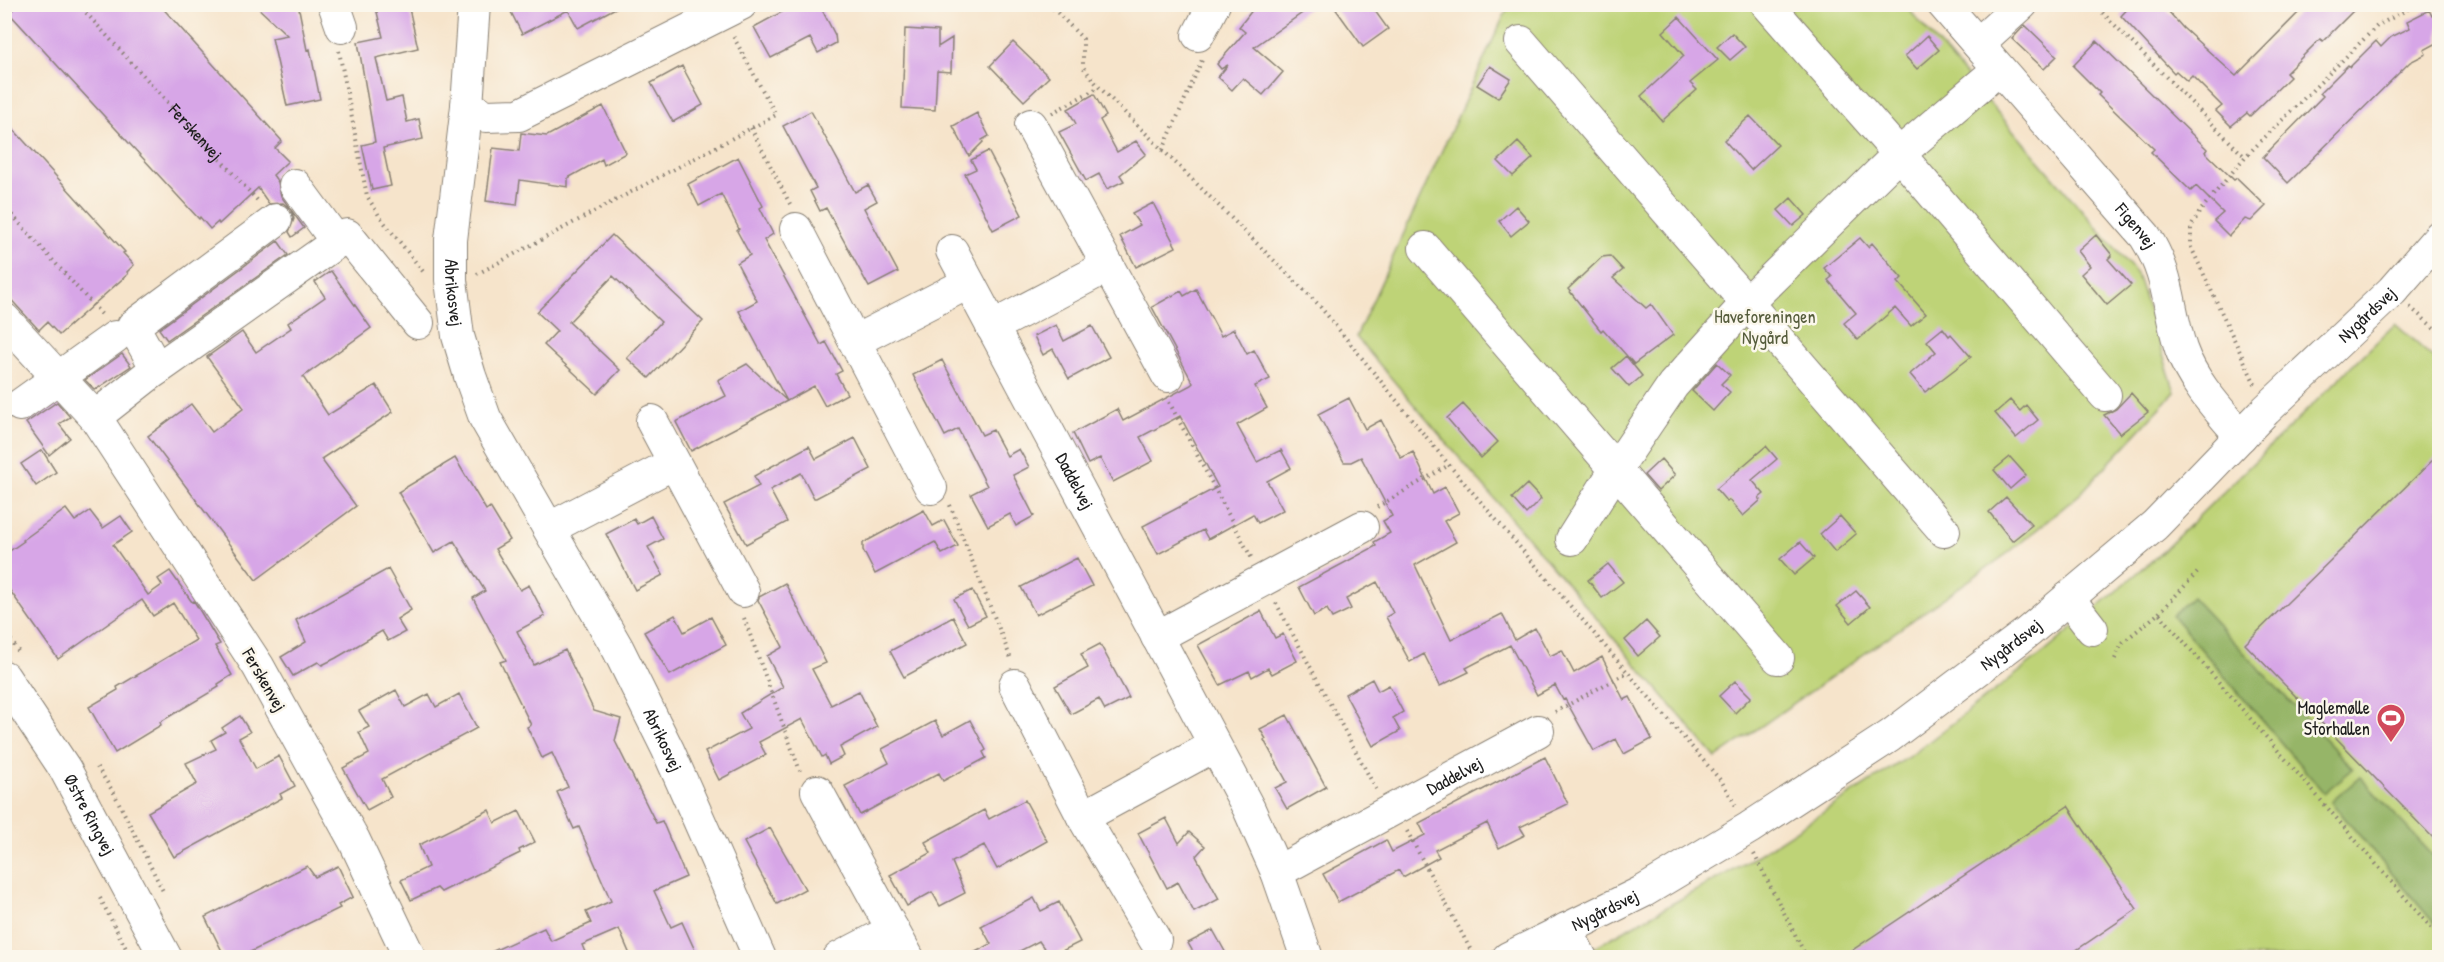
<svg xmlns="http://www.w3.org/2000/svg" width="2444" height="962" font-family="'Patrick Hand',sans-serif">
<rect width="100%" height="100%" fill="#fbf7ec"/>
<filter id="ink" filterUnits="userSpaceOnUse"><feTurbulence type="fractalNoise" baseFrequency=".0167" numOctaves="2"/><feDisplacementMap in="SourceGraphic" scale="12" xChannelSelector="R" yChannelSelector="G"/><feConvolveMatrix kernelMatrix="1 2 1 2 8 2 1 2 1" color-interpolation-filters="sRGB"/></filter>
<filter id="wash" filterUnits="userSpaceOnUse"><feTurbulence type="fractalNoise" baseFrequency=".008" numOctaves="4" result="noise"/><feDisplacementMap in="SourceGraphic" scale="24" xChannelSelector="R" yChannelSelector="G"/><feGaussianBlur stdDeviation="1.35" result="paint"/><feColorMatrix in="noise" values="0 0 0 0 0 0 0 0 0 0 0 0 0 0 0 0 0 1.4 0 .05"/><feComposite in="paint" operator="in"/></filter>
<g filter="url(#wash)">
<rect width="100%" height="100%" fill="#f6e4cb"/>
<!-- green -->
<path fill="#bed377" stroke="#6d784a" stroke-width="1.5" d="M1509,5H1905L2137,274L2175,392L2080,494L2008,553L1716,758L1356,337Z
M2395,324L2439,363V957L1575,958L1747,862L1913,754L2046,651L2163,551Z"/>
<!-- forest -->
<path fill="#96b568" stroke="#596842" stroke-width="1.5" d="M2192,597L2353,769L2324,793L2172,615Z
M2360,777L2439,862V929L2331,802Z"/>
<g id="blocks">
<!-- building -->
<path fill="#d7a6e7" d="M19,4H159L282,141L275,148L288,161L273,175L278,182L281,196L304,228L292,237L289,232L294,219L291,210L283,203L269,204L258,188L219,224L218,222L210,229L200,217L199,219L9,13Z
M254,4H298L307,50L310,49L320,99L287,106L272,38L287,35Z
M375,4H408L418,48L376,58L386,101L402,97L407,122L419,119L423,139L383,148L391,186L372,190L362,145L375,142L358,42L383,37Z
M507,4H623L578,28L568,10L522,34Z
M797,4H819L835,35L836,43L818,53L810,38L771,58L754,27Z
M1257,4H1315L1254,47L1283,72L1263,95L1243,78L1232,90L1218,77L1228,65L1221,69L1217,64L1245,32L1239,27Z
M1332,4H1370L1388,29L1363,47Z
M2132,4H2162L2183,28L2236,76L2307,4H2360L2323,41L2320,39L2286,73L2290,77L2250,116L2247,113L2231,126L2216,111L2222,106L2192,76L2187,81L2176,71L2174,73L2121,16Z
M2429,10L2432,16L2439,12V42L2424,50L2426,54L2410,62L2288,183L2263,157L2323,96L2320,93L2348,65L2350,67L2376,41L2381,47L2391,37L2410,28L2407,21Z
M1679,17L1718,60L1690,83L1697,90L1662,121L1641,96L1684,56L1663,32Z
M2025,25L2057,56L2044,69L2012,39Z
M905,29L938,31V47L952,38L951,72L937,71L935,110L902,108Z
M1732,33L1745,47L1730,60L1717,47Z
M1927,36L1939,50L1917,69L1905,56Z
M2097,41L2207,149L2205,152L2234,180L2237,178L2266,206L2251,221L2245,219L2229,236L2214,221L2223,213L2196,186L2191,191L2151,152L2154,149L2098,95L2100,93L2073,66Z
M1013,42L1049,77L1024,101L990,66Z
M682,66L703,105L673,122L651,83Z
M1490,66L1511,79L1498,98L1477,85Z
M1094,94L1106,116L1100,120L1117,152L1136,141L1146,154L1120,175L1124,181L1107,189L1099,174L1086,181L1059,132L1076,124L1068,109Z
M603,106L626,153L604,165L602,159L568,178V187L520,180L517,205L486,201L493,148L519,151L521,133L547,136Z
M811,111L855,192L868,185L877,201L864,208L898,272L869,287L826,208L820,211L810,191L816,188L783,126Z
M977,113L989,136L982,140L983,142L969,156L953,126Z
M1750,116L1778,145L1751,170L1724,140Z
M4,119L125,252L123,253L134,265L127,272L128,274L59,335L47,322L39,330L4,292Z
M1518,142L1533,158L1513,176L1498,161Z
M988,151L1022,215L993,230L965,174L976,169L971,160Z
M738,157L763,206L760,208L773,234L764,240L821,345L826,342L842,371L836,374L847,394L825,406L814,386L787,401L739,311L757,301L737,263L750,255L737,231L739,229L721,194L699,206L688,184Z
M1791,198L1806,215L1793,226L1778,210Z
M1153,203L1176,247L1136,267L1120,236L1140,225L1132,214Z
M1516,206L1529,221L1511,236L1499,221Z
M612,235L703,321L649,378L627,358L661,322L613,276L569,322L620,370L597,394L544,345L557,331L537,312Z
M2096,235L2112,255L2108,259L2131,285L2107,305L2081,274L2090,266L2078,251Z
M1860,238L1868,247L1872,243L1902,278L1898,282L1926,314L1911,326L1895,308L1858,340L1844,323L1856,313L1828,280L1832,277L1824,268Z
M278,241L288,255L167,340L159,329Z
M1610,256L1623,270L1613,278L1646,308L1651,304L1673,335L1634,364L1603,329L1601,331L1568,289L1602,257Z
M331,271L371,328L303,377L328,415L376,385L393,412L321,459L356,506L256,580L148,436L191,404L212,432L244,408L207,357L242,332L256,352L291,328L288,323L325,297L315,282Z
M1196,289L1221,336L1234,329L1247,354L1254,350L1270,379L1255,386L1267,408L1237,425L1257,462L1281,450L1291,468L1267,481L1283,510L1258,523L1253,514L1208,539L1203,530L1158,554L1143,526L1218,487L1180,416L1140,437L1153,461L1113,482L1100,458L1088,464L1073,433L1117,409L1123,421L1191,385L1193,383L1152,307L1181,291L1184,296Z
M1056,325L1064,341L1092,326L1109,357L1069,379L1053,349L1043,355L1034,336Z
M1943,328L1949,336L1951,334L1971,357L1925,392L1910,374L1936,352L1927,341Z
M122,354L131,366L95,390L85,380Z
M1626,356L1642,376L1629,387L1612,368Z
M942,360L982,435L993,430L1007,456L1019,449L1029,467L1013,475L1034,516L1016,526L1010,514L988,526L971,494L987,486L958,429L945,436L913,375Z
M1717,363L1730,375L1721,384L1730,392L1713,411L1692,391Z
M747,364L787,401L691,451L676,422L726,396L718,380Z
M2131,393L2148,412L2120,434L2104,415L2116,409Z
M1349,398L1365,429L1381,420L1401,458L1413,452L1433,494L1445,487L1459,513L1444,521L1456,542L1415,565L1451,640L1502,614L1515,640L1535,628L1550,656L1562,650L1574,673L1602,657L1624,700L1630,697L1652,739L1624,754L1616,739L1594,751L1565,699L1563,700L1555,685L1537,695L1510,645L1466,668L1469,672L1440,686L1424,654L1410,662L1386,617L1393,613L1377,582L1346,599L1351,609L1332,618L1327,609L1314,616L1299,587L1376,546L1374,542L1390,533L1383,521L1392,516L1361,457L1351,462H1344L1318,414Z
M2010,400L2020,411L2026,405L2038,420L2016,438L1995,413Z
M57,402L70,417L59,424L70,438L49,455L26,423Z
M1463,404L1498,442L1481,458L1447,418Z
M855,438L871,469L816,498H814L801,473L770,490L787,522L746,544L724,504L759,486L754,476L809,446L816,459Z
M1766,446L1777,459L1752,480L1764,494L1759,498L1761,500L1743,516L1729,500L1727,502L1716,489Z
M42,450L56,472L36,486L21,464Z
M2439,454V844L2245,644Z
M2010,457L2026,475L2010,489L1994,470Z
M455,458L486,510L490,507L510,540L495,549L520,590L529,585L545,616L517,631L534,665L565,650L594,711L621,719L615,741L656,823L662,821L686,877L654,891L671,927L682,922L698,957H631L619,929L582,945L587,957H480L544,928L551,941L591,923L586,912L611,901L579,827L574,829L557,792L568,787L552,753L542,758L527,727L531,725L500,662L506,660L473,598L485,591L454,541L434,553L398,492Z
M1661,459L1675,475L1658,491L1644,475Z
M1527,484L1541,499L1526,514L1512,498Z
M2006,497L2032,525L2012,541L1989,512Z
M66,509L75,521L90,511L103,528L121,516L132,532L113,545L148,595L162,585L158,579L170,571L192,602L194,601L220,644L215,646L232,675L218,684L219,687L160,722L161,725L115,753L89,707L118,690L117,687L196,640L173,603L153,616L142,600L58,659L4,582V555L24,541L23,540Z
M924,510L933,526L944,520L958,546L942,554L935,542L875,574L863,550V543Z
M651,516L663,539L648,547L663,575L635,590L606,534L634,519L637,524Z
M1840,516L1856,534L1835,552L1820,534Z
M1800,542L1814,558L1794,575L1780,559Z
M1077,558L1092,586L1036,615L1021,587Z
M1608,564L1623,582L1602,598L1588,580Z
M388,569L411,610L397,619L405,632L388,641L382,631L336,658L322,665L318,662L293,676L281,657L306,642L296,620Z
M785,583L826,663L812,669L831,705L859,691L877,727L840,747L844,756L829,764L825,755L822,757L802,719L759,742L766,755L719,780L705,752L749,729L740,713L783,687L767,656L783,647L758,600L759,597Z
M972,590L986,616L968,625L954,599Z
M1856,591L1870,607L1851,623L1837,606Z
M1261,611L1275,638L1283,634L1297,661L1272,674L1268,668L1252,677L1249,671L1220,685L1198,645Z
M675,615L684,632L711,617L726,645L670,675L644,632Z
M953,617L967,643L904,677L890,651Z
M1646,621L1660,637L1638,656L1625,640Z
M1100,644L1129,698L1105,710L1099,699L1071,714L1055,686L1088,668L1081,654Z
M1372,679L1378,691L1389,685L1403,712L1393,718L1400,731L1373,746L1345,694Z
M1735,681L1751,697L1735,713L1719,696Z
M396,690L405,707L429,694L436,707L459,694L477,728L382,779L391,797L367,810L343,768L369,754L359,732L369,727L359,711Z
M1287,715L1326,787L1287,809L1275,788L1287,782L1264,740L1266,739L1260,729Z
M240,716L250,732L239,738L256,769L279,756L295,786L280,794L282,798L174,857L148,812L197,784L186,763L216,749L211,740L225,732L222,728Z
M970,720L986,750L983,752L986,758L943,781L939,773L860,815L845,786L889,763L882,749L935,721L943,735Z
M1545,757L1568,804L1520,827L1525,835L1499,848L1487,823L1435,850L1439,857L1403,877L1399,870L1338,902L1323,874L1386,840L1392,852L1425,835L1419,823Z
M1025,800L1047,841L997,869L984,845L952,862L965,893L940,906L932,892L907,906L890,875L931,853L925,842L984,810L989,819Z
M2068,806L2137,909L2066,957H1842Z
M489,810L495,823L519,811L535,842L519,850L520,853L441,892L437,888L411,900L401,880L428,867L419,845Z
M1166,818L1179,843L1189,832L1205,846L1196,856L1219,899L1194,912L1178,882L1167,888L1138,833Z
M770,828L805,889L777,904L744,842Z
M307,866L315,877L338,866L353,897L338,905L340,908L240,957H225L205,917Z
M1034,898L1041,911L1059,902L1080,942L1050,957L1039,941L1008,957H966L991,944L981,926Z
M1213,930L1228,957H1196L1188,943Z"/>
</g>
</g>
<g filter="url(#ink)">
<use href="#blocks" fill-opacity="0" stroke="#898074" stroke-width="1.5"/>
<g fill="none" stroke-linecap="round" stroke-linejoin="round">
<!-- minor casing -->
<g stroke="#898074" stroke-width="34">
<g id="minor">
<path d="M334,4L342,27"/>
<path id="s2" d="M474,4L467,106L451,240V280L458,336L470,376L485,418L618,649L668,750L760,958"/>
<path d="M1767,4L1899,154L2105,395"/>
<path id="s3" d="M1943,4L2145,236C2171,277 2167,307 2181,349C2193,383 2219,410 2241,436"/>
<path d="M1198,35L1214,4"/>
<path d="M1521,42L1944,531"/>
<path d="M1978,44L2022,4"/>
<path d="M467,106L486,116L519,115L741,4"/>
<path d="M1031,125L1168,376"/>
<path d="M295,185L337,242"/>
<path d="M796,229L931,488"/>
<path d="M1425,248L1778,658"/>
<path id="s4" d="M952,251L1249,809L1277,872L1307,958"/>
<path d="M4,319L95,417"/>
<path d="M992,327L1108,266"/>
<path d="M855,341L968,283"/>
<path d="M157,369L133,326L276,220"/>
<path d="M20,405L115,337"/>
<path d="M652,421L743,591"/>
<path d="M550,528L674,463"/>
<path d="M1572,539L1616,469L1673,385L1748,302L1899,154L1999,69"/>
<path d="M2068,598L2092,629"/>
<path d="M1157,637L1362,527"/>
<path id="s5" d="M4,677L65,769L166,958"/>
<path d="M1015,685L1083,817L1155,940"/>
<path d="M817,791L908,958"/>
<path d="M1083,817L1214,746"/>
<path id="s6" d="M1277,872L1538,731"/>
<path d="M1566,929L1581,958"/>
<path d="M410,958L354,840L258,666L95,417L146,377L347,235L418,323"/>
<path d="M839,958L893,930"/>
<path id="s7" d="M1508,958L1644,891L1749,828L1890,736L2028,632L2155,525L2266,410L2392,291L2440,236"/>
</g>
</g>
<!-- path -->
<g stroke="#898074" stroke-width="4" stroke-dasharray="1.5 4.5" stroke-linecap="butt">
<path id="s1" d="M78,4L258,201"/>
<path d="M1049,4L1083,39V67L1099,87L1318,304L1449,465L1722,782L1736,806"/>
<path d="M2094,4L2245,157"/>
<path d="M339,51L367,196L380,217L425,274"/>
<path d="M1052,113L1099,87"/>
<path d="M751,128L790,204"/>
<path d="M1163,150L1202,60"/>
<path d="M4,206L102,315"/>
<path d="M477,274L776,115L733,36"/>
<path d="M2410,307L2440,333"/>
<path d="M2255,384L2191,247V227L2200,211L2245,157L2377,26L2417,4"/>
<path d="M1169,402L1251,557"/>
<path d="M950,505L1011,659"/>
<path d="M1377,507L1449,465"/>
<path d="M1276,603L1376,789"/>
<path d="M2159,613L2198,572"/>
<path d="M744,618L800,771"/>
<path d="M4,630L20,654"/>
<path d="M2115,659L2122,643L2159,613L2440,938"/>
<path d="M1555,712L1628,672"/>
<path d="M97,767L114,793L164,893"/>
<path d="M1407,831L1475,958"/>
<path d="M1754,854L1807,958"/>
<path d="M100,898L131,958"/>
</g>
<!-- minor -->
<use href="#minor" stroke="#fff" stroke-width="32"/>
</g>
</g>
<!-- icons -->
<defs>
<g id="stadium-pin" transform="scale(1.5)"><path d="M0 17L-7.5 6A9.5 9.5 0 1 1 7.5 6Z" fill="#d1495b" stroke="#fbf7ec"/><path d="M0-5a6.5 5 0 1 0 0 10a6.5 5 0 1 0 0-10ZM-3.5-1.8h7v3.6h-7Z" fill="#fff"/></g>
</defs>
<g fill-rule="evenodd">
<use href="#stadium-pin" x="2391" y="718"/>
</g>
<g text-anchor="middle" stroke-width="5" stroke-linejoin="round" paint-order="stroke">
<!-- street labels -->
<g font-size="18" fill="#1c1c1c" stroke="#fbf7ec">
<text dy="6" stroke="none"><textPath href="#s1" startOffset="174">Ferskenvej</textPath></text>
<text dy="6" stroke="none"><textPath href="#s3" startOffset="294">Figenvej</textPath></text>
<text dy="6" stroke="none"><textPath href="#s2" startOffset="290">Abrikosvej</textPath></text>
<text dy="6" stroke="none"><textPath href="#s7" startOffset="1080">Nygårdsvej</textPath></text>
<text dy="6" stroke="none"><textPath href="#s4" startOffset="261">Daddelvej</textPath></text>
<text dy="6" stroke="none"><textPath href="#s7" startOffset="594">Nygårdsvej</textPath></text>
<text transform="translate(264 680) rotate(60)" y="6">Ferskenvej</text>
<text dy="6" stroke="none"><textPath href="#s2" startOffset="788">Abrikosvej</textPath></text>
<text dy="6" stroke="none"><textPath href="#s6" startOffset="202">Daddelvej</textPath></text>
<text dy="6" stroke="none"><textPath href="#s5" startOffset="162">Østre Ringvej</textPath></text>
<text dy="6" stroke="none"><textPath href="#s7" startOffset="108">Nygårdsvej</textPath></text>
</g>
<!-- park labels -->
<g font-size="18" fill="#555c3c" stroke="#fbf7ec">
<text x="1765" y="323">Haveforeningen<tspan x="1765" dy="21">Nygård</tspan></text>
</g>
<!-- poi labels -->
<g font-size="18" fill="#1c1c1c" stroke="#fbf7ec" text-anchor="end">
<text x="2370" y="714">Maglemølle<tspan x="2370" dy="21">Storhallen</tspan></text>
</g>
</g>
<!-- margin -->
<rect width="2444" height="962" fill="none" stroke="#fbf7ec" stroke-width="24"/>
</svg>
